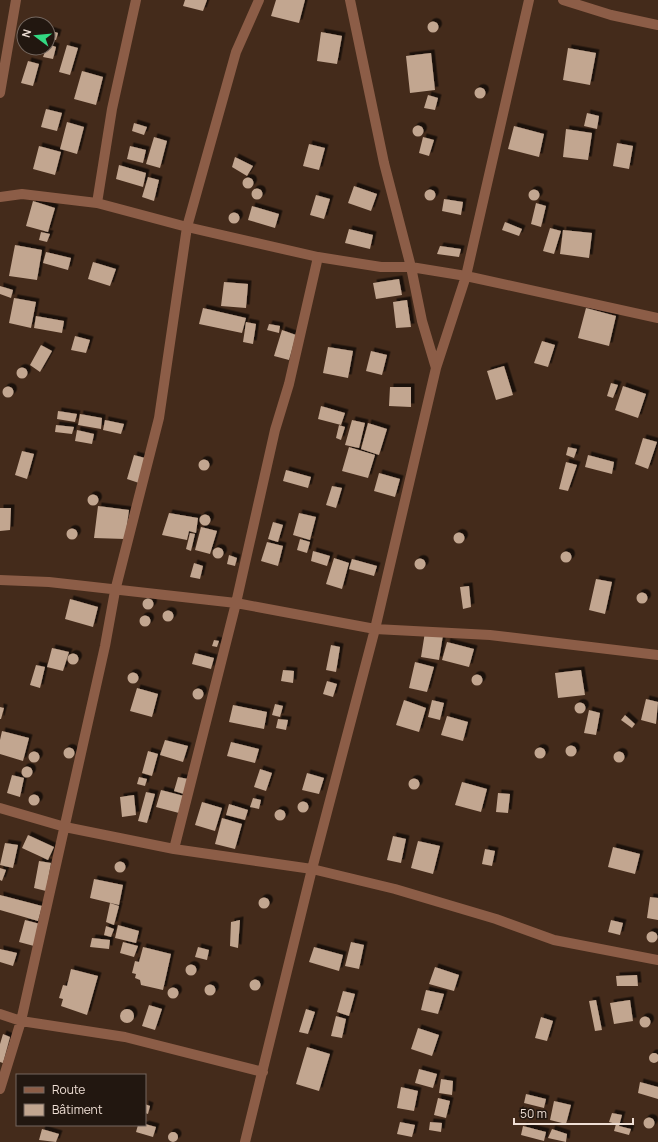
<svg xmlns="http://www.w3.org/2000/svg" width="658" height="1142" font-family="Manrope,sans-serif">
<defs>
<filter id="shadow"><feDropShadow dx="3.5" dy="-3.5" stdDeviation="0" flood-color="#0009"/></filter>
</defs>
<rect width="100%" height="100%" fill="#442b1b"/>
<!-- building -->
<path fill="#c2a690" filter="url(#shadow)" d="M185,0H207L203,11L183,6Z
M276,0H305L299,23L271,16Z
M427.5 27a5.5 5.5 0 1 1 11 0a5.5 5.5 0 1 1-11 0Z
M49,30L58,33L56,40L48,38Z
M321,32L342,36L337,64L317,61Z
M48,44L56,47L53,59L43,57Z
M67,45L78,48L70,75L59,72Z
M568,48L596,53L590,85L563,80Z
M431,53L435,90L410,93L406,56Z
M28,61L39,64L33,86L21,83Z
M82,71L103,77L96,105L74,99Z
M474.5 93a5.5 5.5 0 1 1 11 0a5.5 5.5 0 1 1-11 0Z
M428,95L438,98L435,110L424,108Z
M46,109L62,113L57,131L41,127Z
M587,113L599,116L597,129L584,126Z
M67,122L84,127L77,154L60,149Z
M134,123L147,127L144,135L132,131Z
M412.5 131a5.5 5.5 0 1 1 11 0a5.5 5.5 0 1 1-11 0Z
M514,126L544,134L539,157L508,149Z
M566,129L592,133L588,160L563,157Z
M154,137L167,141L160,168L146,164Z
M423,137L434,140L429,156L419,153Z
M617,143L633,146L629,169L613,166Z
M309,144L325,148L319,170L303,166Z
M39,146L61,152L55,175L33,169Z
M130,146L146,150L143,163L127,159Z
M235,157L253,166L247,176L232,167Z
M119,165L146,173L143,187L116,179Z
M148,177L159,180L154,201L142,197Z
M242.5 183a5.5 5.5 0 1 1 11 0a5.5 5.5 0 1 1-11 0Z
M354,186L377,194L371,211L348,203Z
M251.5 194a5.5 5.5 0 1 1 11 0a5.5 5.5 0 1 1-11 0Z
M528.5 195a5.5 5.5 0 1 1 11 0a5.5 5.5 0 1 1-11 0Z
M424.5 195a5.5 5.5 0 1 1 11 0a5.5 5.5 0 1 1-11 0Z
M316,195L330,199L324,219L310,215Z
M444,199L463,202L461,215L442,211Z
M33,201L55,208L48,232L26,226Z
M536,203L546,206L541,227L531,224Z
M252,206L279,214L275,228L248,220Z
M228.5 218a5.5 5.5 0 1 1 11 0a5.5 5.5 0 1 1-11 0Z
M505,222L522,229L519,236L502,230Z
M550,228L561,231L554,254L543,251Z
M349,229L373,235L370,249L345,243Z
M563,230L592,233L589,258L560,254Z
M41,232L50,234L47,242L39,240Z
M15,245L42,250L37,280L9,276Z
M440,246L461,249L459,257L437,254Z
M46,252L71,258L68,270L43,263Z
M93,262L116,269L110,286L88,279Z
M399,279L402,295L376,299L373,283Z
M224,282L248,284L246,308L221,306Z
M0,286L13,290L11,298L0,294Z
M14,298L36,302L31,328L9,323Z
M407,300L411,327L396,328L393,302Z
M203,308L246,318L242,333L199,324Z
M586,308L616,316L609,346L578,338Z
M36,316L64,321L62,333L34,328Z
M246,322L256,324L253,344L243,342Z
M269,324L280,326L279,333L267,330Z
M282,330L296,335L289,360L274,356Z
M75,336L90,340L86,353L71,350Z
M542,341L555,345L548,367L534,363Z
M41,345L52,351L40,372L30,365Z
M328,347L353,351L348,378L323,373Z
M371,351L387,355L382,375L366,371Z
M504,366L513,395L496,400L487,371Z
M16.5 373a5.5 5.5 0 1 1 11 0a5.5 5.5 0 1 1-11 0Z
M611,383L618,385L613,398L607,396Z
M623,386L646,394L638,418L615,410Z
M2.5 392a5.5 5.5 0 1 1 11 0a5.5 5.5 0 1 1-11 0Z
M390,387H411V407L389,406Z
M321,406L345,413L341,425L318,419Z
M58,411L77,414L75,422L57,419Z
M80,414L102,418L101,429L78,425Z
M105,420L124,424L121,434L103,430Z
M352,420L365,423L359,448L345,445Z
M368,423L387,429L379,455L361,449Z
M56,425L74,427L72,434L55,432Z
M339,425L345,427L341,440L336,438Z
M77,430L94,434L92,444L75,441Z
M643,438L657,442L648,469L635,464Z
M349,447L375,455L368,478L342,471Z
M568,447L577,449L574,458L566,455Z
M22,451L34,454L27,479L15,475Z
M134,455L145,458L139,483L127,479Z
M588,455L614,462L612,474L585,467Z
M198.5 465a5.5 5.5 0 1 1 11 0a5.5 5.5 0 1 1-11 0Z
M566,462L577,465L568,491L559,489Z
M286,470L311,477L308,488L283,481Z
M379,473L400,479L395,497L374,491Z
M332,486L342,488L336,508L326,505Z
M87.5 500a5.5 5.5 0 1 1 11 0a5.5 5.5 0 1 1-11 0Z
M98,506L129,510L125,539L94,538Z
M0,508H11L10,530L0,531Z
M169,513L198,518L196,533L189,531L187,540L162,535Z
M299,513L316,517L310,540L293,535Z
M199.5 520a5.5 5.5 0 1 1 11 0a5.5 5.5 0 1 1-11 0Z
M273,522L283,525L278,542L268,539Z
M201,527L217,531L210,554L195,550Z
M66.5 534a5.5 5.5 0 1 1 11 0a5.5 5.5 0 1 1-11 0Z
M453.5 538a5.5 5.5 0 1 1 11 0a5.5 5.5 0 1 1-11 0Z
M190,533L195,534L191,551L186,549Z
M300,539L310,542L307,553L297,550Z
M267,542L283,546L278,566L261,561Z
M212.5 553a5.5 5.5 0 1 1 11 0a5.5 5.5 0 1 1-11 0Z
M313,551L330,556L327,566L311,561Z
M560.5 557a5.5 5.5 0 1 1 11 0a5.5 5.5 0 1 1-11 0Z
M229,555L237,558L235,566L227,564Z
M334,558L349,563L342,589L326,584Z
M414.5 564a5.5 5.5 0 1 1 11 0a5.5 5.5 0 1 1-11 0Z
M352,559L377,566L374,576L349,569Z
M194,563L203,566L200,579L190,577Z
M596,579L612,582L605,614L589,610Z
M469,586L471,607L463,609L460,587Z
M636.5 598a5.5 5.5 0 1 1 11 0a5.5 5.5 0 1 1-11 0Z
M142.5 604a5.5 5.5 0 1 1 11 0a5.5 5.5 0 1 1-11 0Z
M70,599L98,607L93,627L65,619Z
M162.5 616a5.5 5.5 0 1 1 11 0a5.5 5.5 0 1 1-11 0Z
M139.5 621a5.5 5.5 0 1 1 11 0a5.5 5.5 0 1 1-11 0Z
M425,632L443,635L439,660L421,657Z
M214,640L219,641L217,647L212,646Z
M447,642L474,649L469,667L442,660Z
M331,645L340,647L336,672L326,670Z
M52,648L69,652L63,671L47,667Z
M195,653L214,658L211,669L192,664Z
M67.5 659a5.5 5.5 0 1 1 11 0a5.5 5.5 0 1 1-11 0Z
M415,662L434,667L427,692L409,688Z
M36,665L45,667L40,688L30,685Z
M283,670L294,671L293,683L281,681Z
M581,670L585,695L558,698L555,673Z
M127.5 678a5.5 5.5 0 1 1 11 0a5.5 5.5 0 1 1-11 0Z
M471.5 680a5.5 5.5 0 1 1 11 0a5.5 5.5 0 1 1-11 0Z
M327,681L337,684L333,697L323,694Z
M137,688L158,694L152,717L130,711Z
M192.5 694a5.5 5.5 0 1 1 11 0a5.5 5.5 0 1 1-11 0Z
M646,699L658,702L656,724L641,720Z
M404,700L426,708L419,732L396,725Z
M432,700L444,703L440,720L428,717Z
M574.5 708a5.5 5.5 0 1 1 11 0a5.5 5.5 0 1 1-11 0Z
M275,704L283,706L280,717L272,715Z
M233,705L267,712L264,729L229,722Z
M0,707L4,708L1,719H0Z
M589,710L600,713L596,735L584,733Z
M625,715L635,724L632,728L621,720Z
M447,716L468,722L463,741L441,735Z
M278,719L288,720L286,730L276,728Z
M2,731L29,738L23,761L0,754V740Z
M165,740L188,746L183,762L160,755Z
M231,742L259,749L255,763L227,756Z
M565.5 751a5.5 5.5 0 1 1 11 0a5.5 5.5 0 1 1-11 0Z
M534.5 753a5.5 5.5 0 1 1 11 0a5.5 5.5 0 1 1-11 0Z
M63.5 753a5.5 5.5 0 1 1 11 0a5.5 5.5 0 1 1-11 0Z
M148,751L158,754L152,776L142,773Z
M28.5 757a5.5 5.5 0 1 1 11 0a5.5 5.5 0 1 1-11 0Z
M613.5 757a5.5 5.5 0 1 1 11 0a5.5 5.5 0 1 1-11 0Z
M21.5 772a5.5 5.5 0 1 1 11 0a5.5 5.5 0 1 1-11 0Z
M260,769L272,773L266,791L254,787Z
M307,773L324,778L319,794L302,790Z
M12,775L24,778L20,797L7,793Z
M139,777L147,779L145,786L137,784Z
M178,777L188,779L184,794L174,791Z
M408.5 784a5.5 5.5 0 1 1 11 0a5.5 5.5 0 1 1-11 0Z
M462,782L487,789L481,812L455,805Z
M161,790L184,796L179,813L156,807Z
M146,792L155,794L147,823L138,821Z
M498,793L510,794L508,813L496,812Z
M28.5 800a5.5 5.5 0 1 1 11 0a5.5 5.5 0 1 1-11 0Z
M134,795L136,815L122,817L120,797Z
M253,798L261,800L259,809L250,807Z
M297.5 807a5.5 5.5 0 1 1 11 0a5.5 5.5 0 1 1-11 0Z
M202,802L222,808L215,831L195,825Z
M229,804L248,810L245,820L226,815Z
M274.5 815a5.5 5.5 0 1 1 11 0a5.5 5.5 0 1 1-11 0Z
M222,818L242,824L235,849L215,844Z
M28,835L54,847L48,860L22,848Z
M393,836L406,839L401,863L387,860Z
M418,841L440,846L433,874L411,868Z
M5,843L18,845L13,868L0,865Z
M613,847L640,854L635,874L608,867Z
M485,849L495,851L492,866L482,864Z
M39,861L51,863L46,891L34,888Z
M114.5 867a5.5 5.5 0 1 1 11 0a5.5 5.5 0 1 1-11 0Z
M0,868L6,870L2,881L0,880Z
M94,879L123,885L119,905L90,898Z
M0,895L42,906L38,921L0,910Z
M650,897L658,898V920L647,918Z
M258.5 903a5.5 5.5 0 1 1 11 0a5.5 5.5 0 1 1-11 0Z
M110,903L119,906L114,925L106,922Z
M25,920L40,924L34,946L19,942Z
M240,920L238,948L230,946L231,922Z
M611,920L623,923L620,935L608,932Z
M118,925L139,931L136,943L115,938Z
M106,926L114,929L111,937L104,935Z
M646.5 937a5.5 5.5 0 1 1 11 0a5.5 5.5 0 1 1-11 0Z
M92,938L110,940L109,949L90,947Z
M123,942L138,946L134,957L120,953Z
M351,942L364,945L359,969L345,966Z
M143,947L171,954L163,990L141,985L140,980L135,978L136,974L132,973L135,961L139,962Z
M198,947L209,950L207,960L195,957Z
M314,947L343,955L339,971L309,962Z
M0,949L17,953L13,966L0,962Z
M185.5 970a5.5 5.5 0 1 1 11 0a5.5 5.5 0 1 1-11 0Z
M435,967L459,975L454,991L429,984Z
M71,969L98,976L87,1015L61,1006L63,999L59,998L63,985L67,986Z
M637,975L638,986H617L616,976Z
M249.5 985a5.5 5.5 0 1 1 11 0a5.5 5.5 0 1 1-11 0Z
M204.5 990a5.5 5.5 0 1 1 11 0a5.5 5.5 0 1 1-11 0Z
M167.5 993a5.5 5.5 0 1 1 11 0a5.5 5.5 0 1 1-11 0Z
M426,990L444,994L438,1014L421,1010Z
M343,991L355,994L349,1016L337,1012Z
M596,1000L602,1030L595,1031L589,1001Z
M630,1000L633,1021L614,1024L610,1003Z
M149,1005L162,1009L155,1030L142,1026Z
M306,1009L315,1012L308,1034L299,1032Z
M120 1016a7 7 0 1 1 14 0a7 7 0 1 1-14 0Z
M336,1016L346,1019L342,1038L331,1036Z
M639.5 1022a5.5 5.5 0 1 1 11 0a5.5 5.5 0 1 1-11 0Z
M541,1017L553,1021L547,1041L535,1038Z
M418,1028L439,1035L432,1056L411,1049Z
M3,1034L10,1037L3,1063L0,1062V1044Z
M307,1047L330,1054L319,1091L296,1084Z
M649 1058a5 5 0 1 1 10 0a5 5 0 1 1-10 0Z
M419,1069L437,1074L433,1088L415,1083Z
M441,1079L453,1081L452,1095L439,1093Z
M640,1082L658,1087V1099L638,1093Z
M401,1087L418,1091L414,1111L397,1108Z
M526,1094L546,1099L544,1108L524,1103Z
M438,1098L450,1101L446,1118L434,1115Z
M554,1101L571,1105L566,1124L550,1120Z
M145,1104L150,1106L148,1114L145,1113Z
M612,1113L622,1115L619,1126L631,1129L629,1135L614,1131L616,1124L609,1122Z
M643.5 1123a5.5 5.5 0 1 1 11 0a5.5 5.5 0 1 1-11 0Z
M400,1122L415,1125L412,1137L397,1134Z
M430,1122L442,1123L441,1132L429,1130Z
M145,1124L156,1127L153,1137L136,1132L138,1125H145Z
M523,1126L546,1132L544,1141L521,1135Z
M42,1129L59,1134L56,1142L39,1140Z
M552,1129L567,1134L566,1142L548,1138Z
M168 1137a5 5 0 1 1 10 0a5 5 0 1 1-10 0Z"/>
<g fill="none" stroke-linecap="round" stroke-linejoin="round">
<!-- street -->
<path stroke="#8c5d47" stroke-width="10" d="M350,0L384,163L411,267L422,321L436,368
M563,0L611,15L658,25
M0,93L16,0
M0,197L22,194L97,203L187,227L318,257L381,267H411L466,276L658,318
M97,203L112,109L136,0
M0,580L49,582L236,603L375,629L490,635L658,655
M0,808L65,827L174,849L312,869L395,889L496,919L554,940L658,960
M174,849L236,603L275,430L289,384L318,257
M0,1014L21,1021L125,1037L263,1072
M0,1089L21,1021L105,646L115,591L159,418L187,227L236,52L259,0
M245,1142L312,869L375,629L436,368L466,276L529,0"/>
</g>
<!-- legend -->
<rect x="16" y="1074" width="130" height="52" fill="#221710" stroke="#74675f"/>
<rect x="24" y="1087" width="20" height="6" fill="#8c5d47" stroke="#74675f"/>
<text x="52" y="1094" font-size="12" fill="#efdfd5">Route</text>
<rect x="24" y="1104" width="20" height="12" fill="#c2a690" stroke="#74675f"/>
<text x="52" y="1114" font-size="12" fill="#efdfd5">Bâtiment</text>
<!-- north arrow -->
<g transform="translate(36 36) rotate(286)"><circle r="19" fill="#221710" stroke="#74675f"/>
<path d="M0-3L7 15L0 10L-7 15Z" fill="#33d882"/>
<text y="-6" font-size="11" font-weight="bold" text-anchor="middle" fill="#efdfd5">N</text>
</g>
<!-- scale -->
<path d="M514 1118v6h119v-6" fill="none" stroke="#efdfd5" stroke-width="2"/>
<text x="520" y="1118" font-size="12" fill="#efdfd5" stroke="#221710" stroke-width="3" paint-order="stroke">50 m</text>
</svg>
